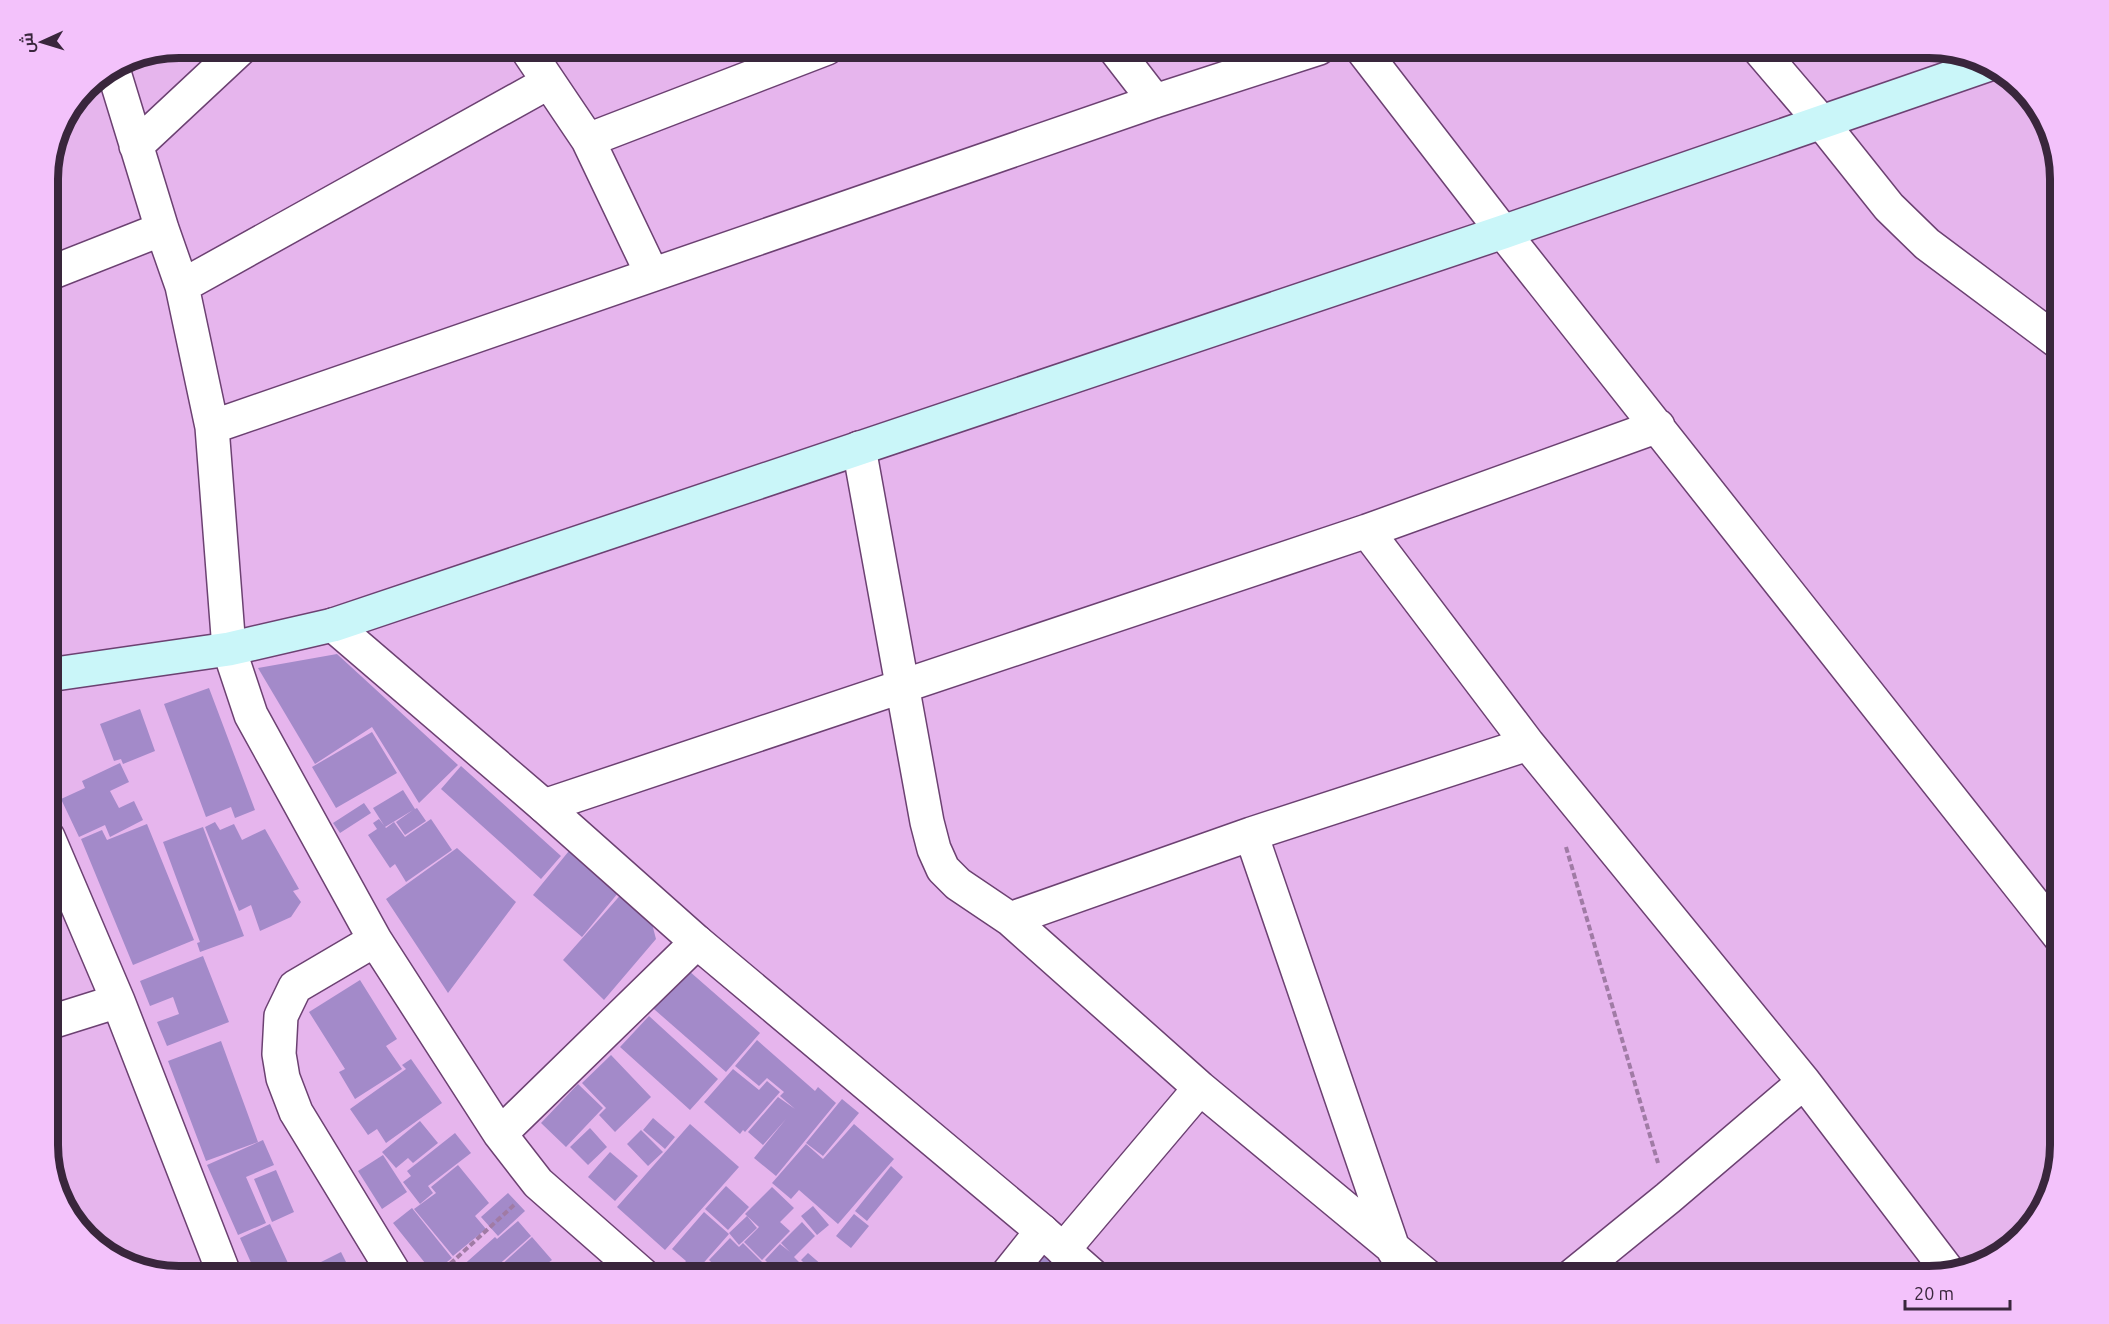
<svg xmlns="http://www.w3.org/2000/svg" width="2109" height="1324" font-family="Ubuntu,Cairo,sans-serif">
<rect width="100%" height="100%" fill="#e6b5ed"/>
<!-- building -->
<path fill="#a38ac9" d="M337,654L458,765L419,803L372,727L315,764L258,668Z
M209,688L255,810L235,818L231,807L206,817L164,704Z
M140,709L155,751L123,764L121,759L114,761L100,724Z
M372,732L397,773L336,808L312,767Z
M120,763L129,782L110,791L119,808L134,801L143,820L110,837L105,825L79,837L61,799L85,788L82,781Z
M461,766L561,856L541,879L441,789Z
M403,790L415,809L417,808L426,821L405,835L396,822L413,810L385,827L373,808Z
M364,803L371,813L340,833L333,823Z
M379,819L386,828L394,822L405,837L431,819L452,850L406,882L395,864L390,868L368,835L377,829L373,823Z
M215,822L220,830L234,824L242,840L265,829L299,889L293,891L301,902L291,917L260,931L251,905L239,911L205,827Z
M147,824L194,940L133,965L81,839L102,830L107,840Z
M203,827L244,936L200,952L197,943L200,942L163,842Z
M573,846L618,893L582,937L533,895Z
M457,848L516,902L448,993L386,899Z
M624,891L650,916L656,939L604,1000L563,960Z
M203,956L229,1022L167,1046L157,1022L179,1014L173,997L150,1006L140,981Z
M681,964L760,1033L726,1072L647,1003Z
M360,980L397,1039L386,1046L402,1069L355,1099L339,1072L345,1069L309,1012Z
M649,1016L718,1079L690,1110L620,1047Z
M757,1040L815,1091L818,1087L836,1103L776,1176L754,1158L786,1119L763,1145L748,1132L778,1097L795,1109L780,1096L784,1092L767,1078L759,1086L735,1066Z
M221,1041L258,1142L206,1161L168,1061Z
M611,1055L651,1097L615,1132L599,1115L606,1108L582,1083Z
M411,1059L442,1103L386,1143L377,1129L368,1135L350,1109L406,1069L402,1065Z
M733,1069L759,1090L767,1081L780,1092L745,1132L743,1130L740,1134L704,1102Z
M578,1084L603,1108L566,1147L541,1123Z
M842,1099L859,1113L823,1156L806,1143Z
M653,1118L675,1137L665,1149L643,1130Z
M420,1121L438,1143L413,1163L408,1158L396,1168L382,1152Z
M690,1124L739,1167L665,1250L617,1207Z
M854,1124L894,1159L838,1224L799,1190L791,1199L772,1183L806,1144L823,1159Z
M590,1128L607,1147L588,1165L570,1147Z
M641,1130L663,1152L648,1166L627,1144Z
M455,1133L471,1153L428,1186L433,1193L420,1204L403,1182L411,1176L407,1171Z
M263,1140L274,1165L246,1177L266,1223L238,1235L207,1165Z
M610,1152L638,1176L615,1201L588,1177Z
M383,1155L407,1192L382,1209L358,1171Z
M458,1165L489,1203L475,1216L486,1229L453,1256L414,1209L436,1193L431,1187Z
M891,1166L903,1177L867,1221L855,1211Z
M276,1170L294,1212L272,1222L254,1179Z
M726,1186L749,1207L728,1230L705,1209Z
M772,1187L794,1208L780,1222L790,1231L762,1260L744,1242L759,1227L745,1214Z
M508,1193L525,1211L498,1236L481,1217Z
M813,1206L829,1225L817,1235L801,1216Z
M412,1208L452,1258L433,1273L393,1223Z
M704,1212L729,1234L692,1276L681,1267L686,1261L672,1249Z
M854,1214L869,1226L851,1248L836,1236Z
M747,1216L757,1228L739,1245L729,1233Z
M518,1221L531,1236L486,1276H451L495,1237L497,1239Z
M802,1222L815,1236L794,1257L800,1263L787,1276H756L768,1263L765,1260L780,1244L790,1252L781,1243Z
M270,1224L293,1274L288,1276H257L240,1238Z
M532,1237L552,1260L530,1276H489Z
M730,1238L739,1247L743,1243L764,1264L753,1276H723L725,1275L709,1260Z
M1052,1247L1084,1276H1027Z
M341,1252L353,1276H293Z
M808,1253L830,1272L827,1276H790L803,1262L801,1260Z"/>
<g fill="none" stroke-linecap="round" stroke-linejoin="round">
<!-- minor casing -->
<g stroke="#6c4172" stroke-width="36">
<path id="minor" d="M526,48L588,140L652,274
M1114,48L1155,101
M1361,48L1503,232L2061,938
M1758,48L1822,123L1889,207L1927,244L2061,344
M113,69L162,229L182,286L212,427L229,649L251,715L375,940L500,1134L538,1183L644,1276
M588,140L827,48
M136,146L241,48
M48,274L162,229
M182,286L549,82
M212,427L1155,101L1319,48
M859,448L927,822L934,849L943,869L958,884L1010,919L1200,1088L1427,1276
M1367,531L1528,744L1804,1082L1948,1271
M544,806L1367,531L1658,426
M1251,834L1394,1251
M48,837L118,1001L225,1276
M1010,919L1251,834L1528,744
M375,940L295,987L281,1016L279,1054L283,1078L296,1112L396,1276
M48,1023L118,1001
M500,1134L697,942
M1063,1250L1200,1088
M1006,1276L1042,1231
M1572,1276L1668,1198L1804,1082"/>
</g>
<!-- tertiary casing -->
<g stroke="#6c4172" stroke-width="36">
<path id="tertiary" d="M333,625L544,806L697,942L1042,1231L1093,1276"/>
</g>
<!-- secondary casing -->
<g stroke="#6c4172" stroke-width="36">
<path id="secondary" d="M48,675L229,649L333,625L1503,232L1987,65"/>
</g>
<!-- path -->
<path stroke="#a07ba5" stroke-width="4" stroke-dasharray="6 3" stroke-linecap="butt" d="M1566,847L1658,1163
M437,1276L514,1205"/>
<!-- minor -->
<use href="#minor" stroke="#fff" stroke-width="33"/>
<!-- tertiary -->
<use href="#tertiary" stroke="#fff" stroke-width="33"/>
<!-- secondary -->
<use href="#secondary" stroke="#caf6f9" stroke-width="33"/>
</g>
<!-- crop -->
<path d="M0 0H2109V1324H0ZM179 58H1929A121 121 0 0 1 2050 179V1145A121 121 0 0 1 1929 1266H179A121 121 0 0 1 58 1145V179A121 121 0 0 1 179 58Z" fill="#f3c2fb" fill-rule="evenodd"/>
<path fill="none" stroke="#39263c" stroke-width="8" d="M179 58H1929A121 121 0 0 1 2050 179V1145A121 121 0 0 1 1929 1266H179A121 121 0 0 1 58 1145V179A121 121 0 0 1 179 58Z"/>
<!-- north arrow -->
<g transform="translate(42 42) rotate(266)" stroke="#f3c2fb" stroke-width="4.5" paint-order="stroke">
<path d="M0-4.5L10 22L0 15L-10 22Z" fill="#39263c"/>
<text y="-9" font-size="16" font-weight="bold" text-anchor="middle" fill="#39263c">ش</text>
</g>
<!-- scale -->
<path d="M1905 1300v9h105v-9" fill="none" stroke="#39263c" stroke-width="3"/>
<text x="1914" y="1300" font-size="18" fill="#39263c" stroke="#f3c2fb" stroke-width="4.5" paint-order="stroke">20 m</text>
</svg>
